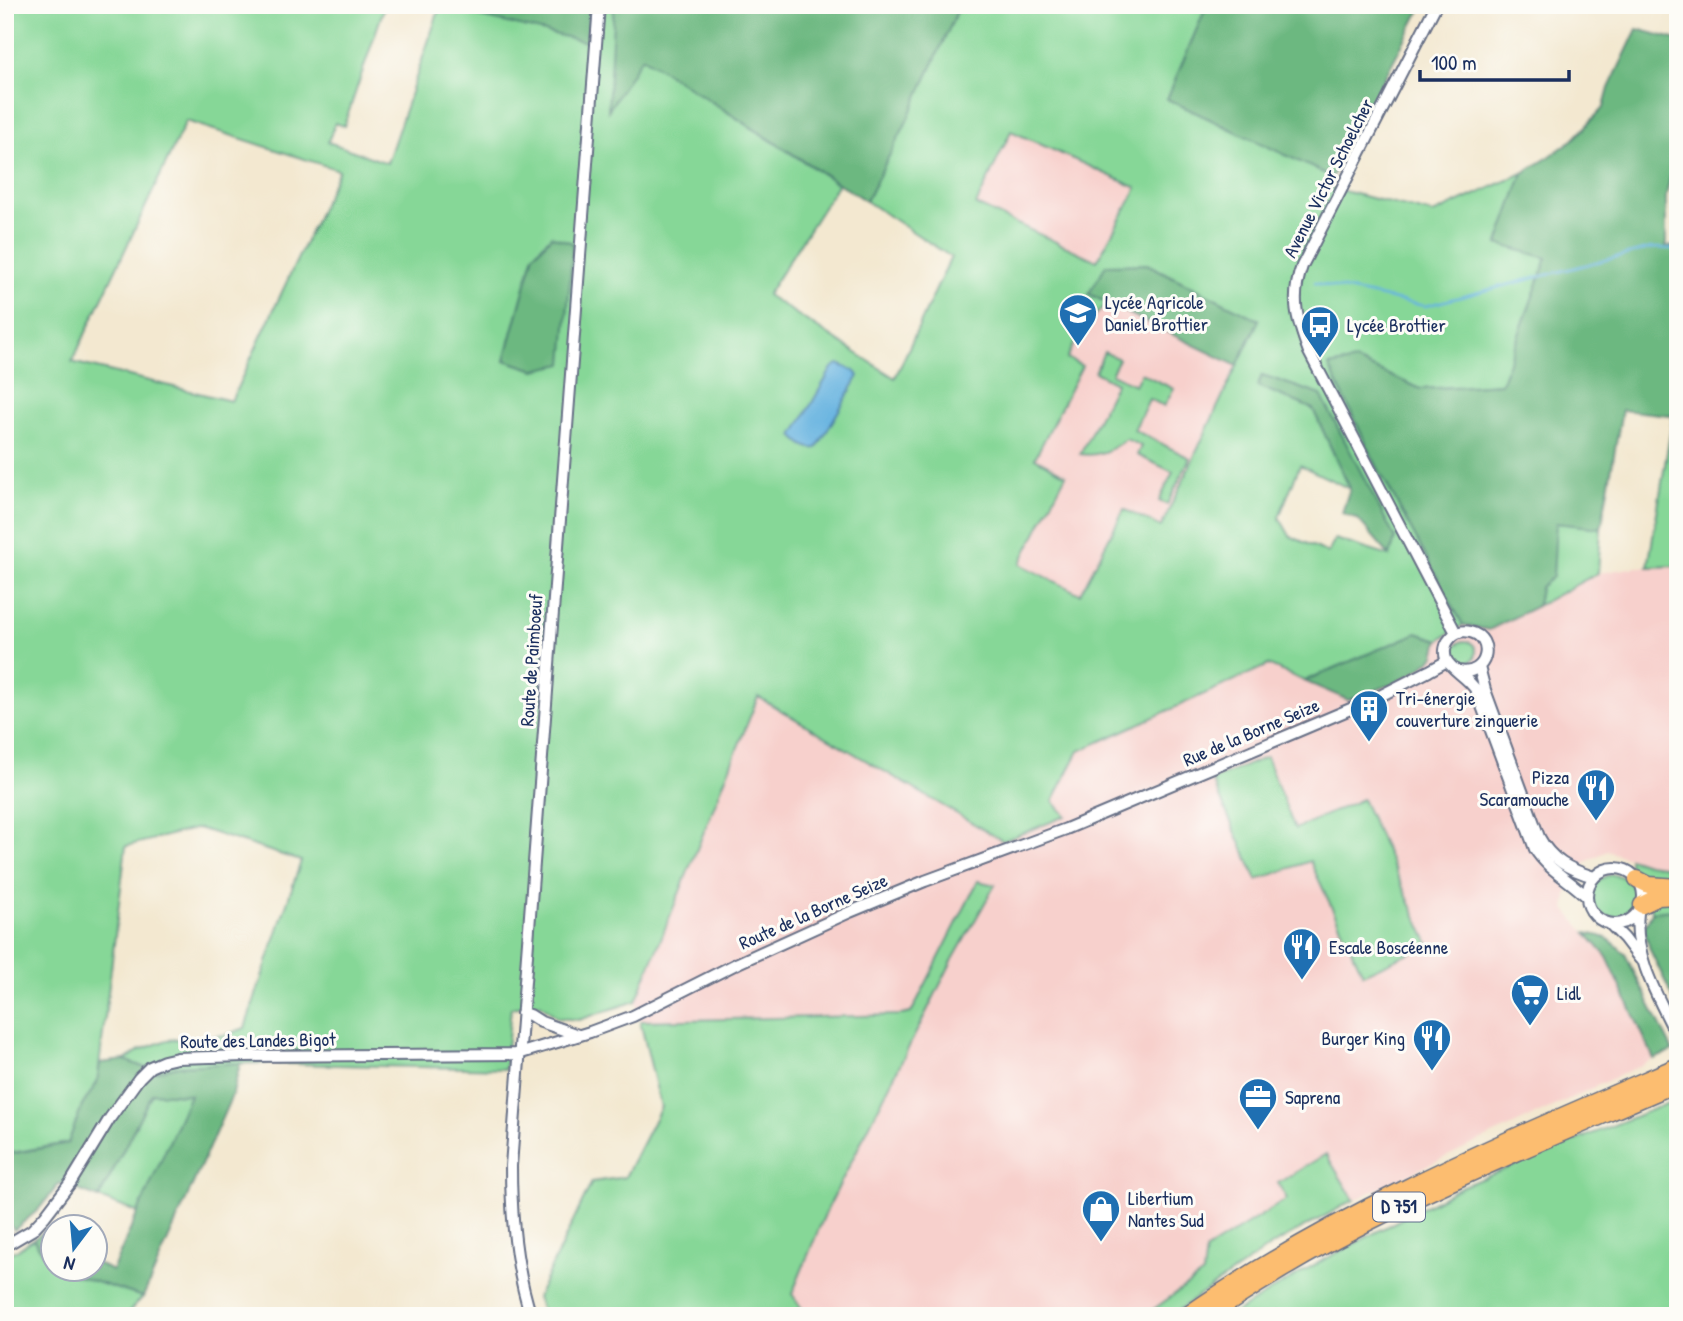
<svg xmlns="http://www.w3.org/2000/svg" width="1683" height="1321" font-family="'Patrick Hand',sans-serif">
<rect width="100%" height="100%" fill="#fdfcf7"/>
<filter id="ink" filterUnits="userSpaceOnUse"><feTurbulence type="fractalNoise" baseFrequency=".0143" numOctaves="2"/><feDisplacementMap in="SourceGraphic" scale="14" xChannelSelector="R" yChannelSelector="G"/><feConvolveMatrix kernelMatrix="1 2 1 2 8 2 1 2 1" color-interpolation-filters="sRGB"/></filter>
<filter id="wash" filterUnits="userSpaceOnUse"><feTurbulence type="fractalNoise" baseFrequency=".00686" numOctaves="4" result="noise"/><feDisplacementMap in="SourceGraphic" scale="28" xChannelSelector="R" yChannelSelector="G"/><feGaussianBlur stdDeviation="1.57" result="paint"/><feColorMatrix in="noise" values="0 0 0 0 0 0 0 0 0 0 0 0 0 0 0 0 0 1.4 0 .05"/><feComposite in="paint" operator="in"/></filter>
<g filter="url(#wash)">
<rect width="100%" height="100%" fill="#f3e8d0"/>
<!-- built -->
<path fill="#f7d0cc" d="M1070,5H1423L1255,327L1103,651L824,528Z
M1678,566V868L1647,864L1607,851L1584,863L1568,888L1565,909L1607,957L1654,1059L1354,1200L1326,1155L1279,1184L1288,1198L1207,1250L1203,1274L1144,1316H807L792,1294L825,1214L951,963L995,885L978,882L911,1013L901,1015L640,1021L636,1001L758,697L1003,841L1065,816L1053,802L1078,751L1268,665L1348,700L1435,656L1439,640L1463,625L1489,629L1598,573L1636,567Z"/>
<!-- green -->
<path fill="#86d797" stroke="#50837a" stroke-width="2" fill-rule="evenodd" d="M5,5H385L344,126L335,123L328,142L387,163L440,7L586,41L589,5H614L609,109L641,56L838,184L767,295L895,378L951,257L866,201L960,5H1207L1168,99L1332,177L1328,187L1433,214L1523,173L1498,244L1547,258L1501,384L1421,389L1356,361L1329,366L1378,468L1463,625L1439,640L1417,633L1304,681L1268,665L1079,751L1053,801L1066,816L1003,841L758,697L636,1001L579,1020L558,1018L540,1004L511,1008L505,1069L251,1063L178,1066L155,1072L125,1060L140,1050L167,1040L226,1035L245,1028L301,861L198,828L126,846L97,1083L82,1106L68,1143L5,1154ZM186,121L339,170L231,401L72,362ZM1011,131L1137,188L1097,261L976,205ZM551,236L535,370L505,360L534,254ZM1089,294L1259,319L1161,527L1124,509L1080,594L1020,564L1066,475L1035,458L1082,366L1067,358L1082,329L1107,303ZM1262,375L1321,395L1389,556L1335,539L1328,553L1290,536L1279,517L1300,465L1350,489L1313,409L1258,386Z
M1104,352L1119,359L1111,374L1135,385L1141,373L1174,389L1164,406L1149,399L1134,430L1190,458L1167,505L1159,501L1173,472L1137,455L1141,446L1126,439C1111,450 1099,457 1080,454L1116,383L1095,372Z
M1673,416H1678V566L1648,567Z
M1555,523L1601,528L1598,573L1537,606L1540,587L1553,576Z
M1454 652a11 11 0 1 1 22 0a11 11 0 1 1-22 0Z
M1266,757L1295,829L1362,799L1429,944L1363,974L1310,861L1257,880L1212,780Z
M1629,858L1647,864L1678,868V910L1652,912C1649,887 1648,881 1629,864Z
M1592 896a21 21 0 1 1 42 0a21 21 0 1 1-42 0Z
M978,881L995,885L951,963L825,1214L792,1294L807,1316H544L537,1297L592,1182L625,1177L661,1107L640,1021L901,1015L911,1013Z
M152,1093L190,1095L139,1213L99,1198Z
M1678,1099V1316H1230L1312,1266L1461,1187Z
M1326,1154L1354,1200L1274,1244L1170,1316H1144L1203,1274L1206,1250L1287,1199L1278,1183Z
M33,1239L52,1265V1268L143,1297L125,1316H5V1255L19,1249Z"/>
<!-- forest -->
<path fill="#6cb880" stroke="#44746f" stroke-width="2" d="M435,5H589L587,42L440,7Z
M614,5H960L906,123L866,201L642,57L608,111Z
M1207,5H1423L1332,177L1167,99Z
M1637,29L1678,40V143L1666,196V246L1678,247V416L1622,410L1601,528L1556,523L1553,577L1540,587L1537,606L1489,630L1463,625L1378,468L1329,366L1356,361L1421,389L1501,384L1547,258L1498,244L1523,173L1549,157L1575,138L1604,107L1609,88Z
M551,236L573,243L563,364L535,370L505,360L534,254L542,247Z
M1147,264L1259,320L1237,366L1089,294L1106,265Z
M1262,375L1321,395L1395,538L1390,556L1358,519L1342,513L1350,488L1313,409L1258,386Z
M1417,633L1439,640L1435,656L1420,669L1393,684L1348,700L1304,681Z
M1673,910H1678V1008L1650,950L1644,928L1652,912Z
M1586,933C1606,936 1611,939 1625,954L1673,1051L1654,1059L1607,957Z
M125,1060L155,1072L178,1066L240,1063L233,1093L143,1297L55,1269L94,1268L95,1262L112,1271L190,1095L152,1093L99,1198L60,1183L38,1210L14,1230L5,1217V1155L68,1143L82,1106L97,1083L100,1063Z
M50,1228L52,1231V1265L33,1239Z"/>
<!-- water -->
<path fill="#66b3e0" stroke="#40719f" stroke-width="2" d="M838,364L853,370L859,376L817,448C807,450 800,443 793,436L832,368Z"/>
<g fill="none" stroke-linecap="round" stroke-linejoin="round">
<!-- stream -->
<path stroke="#66b3e0" stroke-width="2.5" d="M1315,283L1425,306L1652,248L1678,249"/>
</g>
</g>
<g filter="url(#ink)">
<g fill="none" stroke-linecap="round" stroke-linejoin="round">
<!-- minor casing -->
<g stroke="#677086" stroke-width="14">
<path id="minor" d="M1436,5L1302,266C1290,299 1297,320 1309,352L1456,633
M1479,667L1485,690L1539,837C1551,860 1570,870 1594,877
M1459,671C1488,677 1496,638 1470,632C1455,628 1441,643 1446,659C1450,669 1468,677 1476,690L1535,849C1547,869 1570,880 1587,897
M1587 896a28 28 0 1 1 56 0a28 28 0 1 1-56 0Z
M1638,913C1633,957 1659,999 1678,1038
M1610,924L1624,938L1640,959
M522,1013L530,1015L541,1022L578,1035
M5,1246L32,1230L45,1216L71,1182L110,1118L139,1078L150,1067L164,1061L177,1058L245,1056L518,1054L590,1032L633,1016L738,963L850,912L925,881L1066,829L1289,735L1374,699L1429,671L1447,661
M531,1316C515,1267 511,1216 511,1166L599,5"/>
</g>
<!-- highway casing -->
<g stroke="#677086" stroke-width="19">
<path id="highway" d="M1637,879L1649,885L1678,887
M1642,905L1658,897L1676,896
M1186,1316C1337,1210 1509,1139 1678,1066
M1210,1316C1351,1217 1520,1152 1678,1083"/>
</g>
<!-- minor -->
<use href="#minor" stroke="#fff" stroke-width="10"/>
<!-- highway -->
<use href="#highway" stroke="#fcbd6f" stroke-width="16"/>
</g>
</g>
<!-- icons -->
<defs>
<g id="school-pin" transform="scale(2.0125)"><path d="M0 17L-7.5 6A9.5 9.5 0 1 1 7.5 6Z" fill="#1f6fb2" stroke="#fdfcf7"/><path d="M0-5L7-2L0 1L-7-2ZM-4 1L0 2.5L4 1V4Q0 6-4 4Z" fill="#fff"/></g>
<g id="bus-pin" transform="scale(2.0125)"><path d="M0 17L-7.5 6A9.5 9.5 0 1 1 7.5 6Z" fill="#1f6fb2" stroke="#fdfcf7"/><path d="M-5-6H5V4H4V6H2V4H-2V6H-4V4H-5ZM-3.5-4V0h7V-4ZM-3.5 1.2v1.5H-2V1.2ZM2 1.2v1.5H3.5V1.2Z" fill="#fff"/></g>
<g id="building-pin" transform="scale(2.0125)"><path d="M0 17L-7.5 6A9.5 9.5 0 1 1 7.5 6Z" fill="#1f6fb2" stroke="#fdfcf7"/><path d="M-4-6H4V6H1V3H-1V6H-4ZM-2.5-4.3h1.7v1.8h-1.7ZM.8-4.3h1.7v1.8H.8ZM-2.5-1h1.7V.8h-1.7ZM.8-1h1.7V.8H.8Z" fill="#fff"/></g>
<g id="restaurant-pin" transform="scale(2.0125)"><path d="M0 17L-7.5 6A9.5 9.5 0 1 1 7.5 6Z" fill="#1f6fb2" stroke="#fdfcf7"/><path d="M-5-6h1v4h1v-4h1v4h1v-4h1v5L-1.5 .5V6h-2V.5L-5-1ZM5-6V6H3V1.5H1.5Q1.5-4 5-6Z" fill="#fff"/></g>
<g id="supermarket-pin" transform="scale(2.0125)"><path d="M0 17L-7.5 6A9.5 9.5 0 1 1 7.5 6Z" fill="#1f6fb2" stroke="#fdfcf7"/><path d="M-6-5.5h2.5l.6 2H6L4.5 2H-2.5L-4.4-4H-6ZM-1.5 3.2a1.3 1.3 0 1 0 .1 0ZM3 3.2a1.3 1.3 0 1 0 .1 0Z" fill="#fff"/></g>
<g id="office-pin" transform="scale(2.0125)"><path d="M0 17L-7.5 6A9.5 9.5 0 1 1 7.5 6Z" fill="#1f6fb2" stroke="#fdfcf7"/><path d="M-6-3h4V-5.5h4V-3h4V5H-6ZM-1-4.5V-3h2v-1.5ZM-6 0V1H6V0Z" fill="#fff"/></g>
<g id="shop-pin" transform="scale(2.0125)"><path d="M0 17L-7.5 6A9.5 9.5 0 1 1 7.5 6Z" fill="#1f6fb2" stroke="#fdfcf7"/><path d="M-5-2.5h2.3a2.7 3.5 0 0 1 5.4 0H5L5.5 6h-11ZM-1.5-2.5h3a1.5 2.3 0 0 0-3 0Z" fill="#fff"/></g>
</defs>
<g fill-rule="evenodd">
<use href="#school-pin" x="1078" y="313"/>
<use href="#bus-pin" x="1320" y="325"/>
<use href="#building-pin" x="1369" y="709"/>
<use href="#restaurant-pin" x="1596" y="788"/>
<use href="#restaurant-pin" x="1302" y="947"/>
<use href="#supermarket-pin" x="1530" y="993"/>
<use href="#restaurant-pin" x="1432" y="1038"/>
<use href="#office-pin" x="1258" y="1097"/>
<use href="#shop-pin" x="1101" y="1209"/>
</g>
<g text-anchor="middle" stroke-width="6" stroke-linejoin="round" paint-order="stroke">
<!-- shield labels -->
<rect fill="#fdfcf7" stroke="#5f6c8c" stroke-width="2" x="1373" y="1192.5" width="52" height="29" rx="5"/>
<g font-size="18" font-weight="bold" fill="#1b2f5e">
<text x="1399" y="1213">D 751</text>
</g>
<!-- street labels -->
<g font-size="19" fill="#1b2f5e" stroke="#fdfcf7">
<text transform="translate(1328 178) rotate(-63)" y="7">Avenue Victor Schoelcher</text>
<text transform="translate(531 660) rotate(-86)" y="7">Route de Paimboeuf</text>
<text transform="translate(1251 732) rotate(-23)" y="7">Rue de la Borne Seize</text>
<text transform="translate(813 911) rotate(-24)" y="7">Route de la Borne Seize</text>
<text transform="translate(258 1040) rotate(-1)" y="7">Route des Landes Bigot</text>
</g>
<!-- poi labels -->
<g font-size="19" fill="#1b2f5e" stroke="#fdfcf7" text-anchor="start">
<text x="1105" y="309">Lycée Agricole<tspan x="1105" dy="22">Daniel Brottier</tspan></text>
<text x="1347" y="332">Lycée Brottier</text>
<text x="1396" y="705">Tri-énergie<tspan x="1396" dy="22">couverture zinguerie</tspan></text>
<text x="1569" y="784" text-anchor="end">Pizza<tspan x="1569" dy="22">Scaramouche</tspan></text>
<text x="1329" y="954">Escale Boscéenne</text>
<text x="1557" y="1000">Lidl</text>
<text x="1405" y="1045" text-anchor="end">Burger King</text>
<text x="1285" y="1104">Saprena</text>
<text x="1128" y="1205">Libertium<tspan x="1128" dy="22">Nantes Sud</tspan></text>
</g>
</g>
<!-- margin -->
<rect width="1683" height="1321" fill="none" stroke="#fdfcf7" stroke-width="28"/>
<!-- north arrow -->
<g transform="translate(74 1248) rotate(196)"><circle r="33" fill="#fdfcf7" stroke="#a3aaba" stroke-width="2"/>
<path d="M0-5L12 26L0 18L-12 26Z" fill="#1f6fb2"/>
<text y="-10" font-size="19" font-weight="bold" text-anchor="middle" fill="#1b2f5e">N</text>
</g>
<!-- scale -->
<path d="M1420 70v10h149v-10" fill="none" stroke="#1b2f5e" stroke-width="3.5"/>
<text x="1431" y="70" font-size="21" fill="#1b2f5e" stroke="#fdfcf7" stroke-width="5" paint-order="stroke">100 m</text>
</svg>
